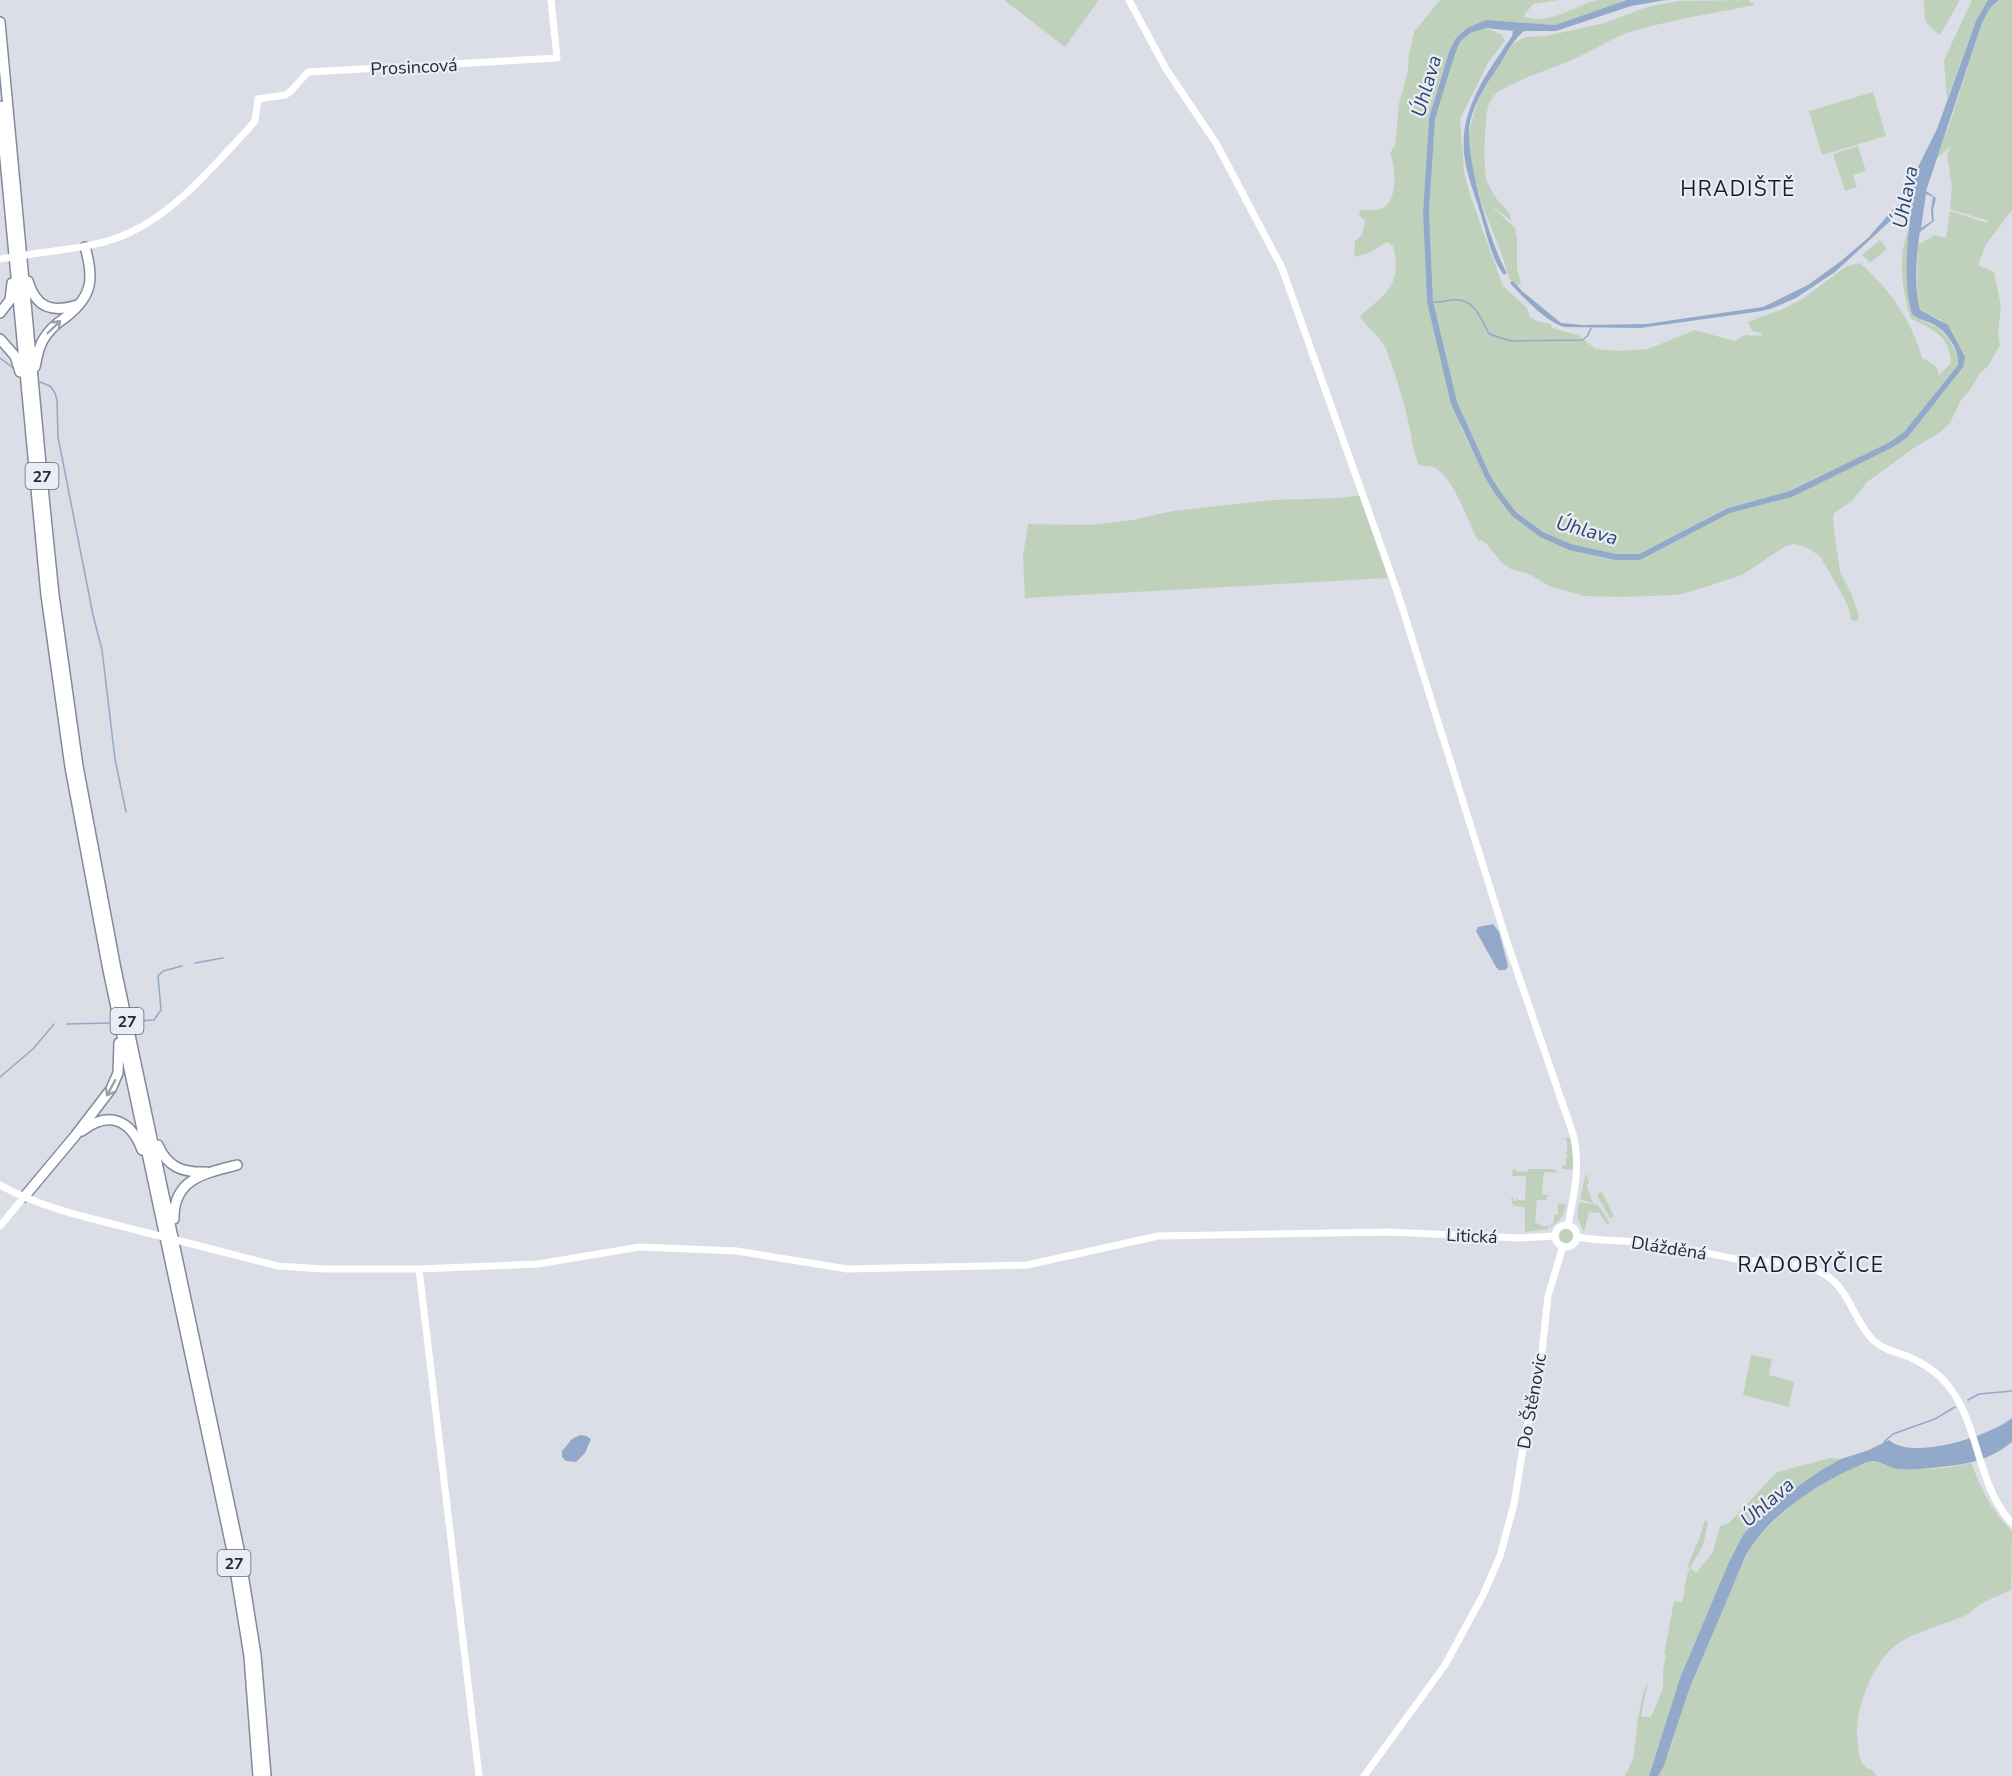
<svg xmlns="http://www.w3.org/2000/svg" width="2012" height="1776" font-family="'Nunito Sans',sans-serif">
<rect width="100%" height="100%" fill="#dbdee6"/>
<!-- green -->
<path fill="#bfd1bb" d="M1004,0H1099L1065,47Z
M1443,0H1559L1533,4L1525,14V17C1552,25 1573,6 1598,0C1607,0 1618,0 1627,0L1555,25L1486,20L1455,38L1449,52L1429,118L1423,212L1427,302L1462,430L1495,494L1512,516L1540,537L1569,550L1615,560H1640L1730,513L1792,497L1908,437L1917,426L1965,357L1941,320L1920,310L1917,299L1918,245L1934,235L1946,238L1950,211L1987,223L1988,221L1950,209L1952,187L1947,156L1950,147L1936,159L1948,129L1982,23L1990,8L1999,0H2012V210L1986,244L1978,265L1994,272L2001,306L1998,332L2000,345L1988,366L1980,373L1970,390L1961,400L1950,423L1939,433L1914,448L1867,482L1852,501L1834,513L1833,521L1840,572L1851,593L1859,616L1857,621L1851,620L1848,606L1842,594L1820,556L1804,546L1793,544L1784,547L1742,575L1693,591L1677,595L1621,597L1584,596L1549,586L1529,574L1511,569L1502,563L1486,543L1481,540L1478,541C1467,520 1456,483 1437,469C1433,466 1424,466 1419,465C1412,450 1412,436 1408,420C1402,396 1395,372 1386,349C1380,335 1367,329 1360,316C1386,294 1403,284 1393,246L1387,242L1369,253L1354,257L1355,241L1362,235L1365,221L1359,215L1360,210C1367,210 1376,211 1383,208C1398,200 1396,166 1390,153L1395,145L1399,104L1408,70L1409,54L1414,32L1439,1Z
M1748,0L1755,5C1713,13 1671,20 1630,32C1614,37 1601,46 1586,53C1558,68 1525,75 1498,92C1493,96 1490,101 1488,107C1485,119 1482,174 1488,184C1491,189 1496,199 1500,203C1508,212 1507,207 1512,221L1490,205L1515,228L1517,240V268L1521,283L1514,287L1511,283L1500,249L1484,210L1471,167L1468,134L1478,100L1492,75L1514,43L1526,37L1546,36L1605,23L1647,7L1678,1Z
M1924,0H1960L1940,35C1924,22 1924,21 1924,0Z
M1972,0H1988L1976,21L1947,99L1944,60Z
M1486,28L1502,35L1505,41L1489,61L1460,119L1464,171L1470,195L1503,286L1527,308L1530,317L1536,321L1551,324L1552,328L1578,335L1596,349L1619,351L1648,349L1695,330L1734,341L1745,335L1762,336L1761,333L1752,331L1748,322L1785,308L1802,299L1847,266L1860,263C1889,288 1912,321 1922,358C1930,363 1940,365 1938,376L1951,363C1950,336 1933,329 1911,319C1902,293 1897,254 1909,228V301L1922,321L1938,327L1949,339L1959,358L1958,365L1904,432L1890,442L1790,491L1728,508L1639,554H1616L1571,544L1543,532L1516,512L1500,491L1490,475L1457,402L1433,301L1429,212L1435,119L1455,54L1460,42L1470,33Z
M1873,92L1886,136L1822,155L1809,111Z
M1858,146L1866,171L1853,175L1857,187L1845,191L1833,154Z
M1880,240L1887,249L1870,263L1862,255Z
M1362,495L1388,578L1025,598L1023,556L1028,524L1091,525L1133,520L1173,511L1273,500L1341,498Z
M1572,1137L1575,1170L1562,1169V1166L1566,1165L1567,1154L1564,1152H1567V1141L1564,1139Z
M1513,1169H1516V1171L1527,1172L1528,1169H1554L1558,1173L1544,1172L1542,1194L1553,1196H1547L1546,1200H1537L1535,1222L1544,1227L1549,1225L1548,1229L1525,1232V1207L1513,1206L1511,1198L1513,1197V1201H1516V1199L1523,1201L1525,1199L1526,1176H1512Z
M1586,1173L1589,1184L1586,1185L1593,1203L1580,1199Z
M1602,1192L1614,1216L1610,1218L1597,1195Z
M1579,1202L1598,1205L1610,1223L1607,1224L1599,1213L1589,1212L1584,1232L1577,1217Z
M1555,1203L1566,1204C1564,1215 1561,1221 1550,1227L1551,1224L1554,1223V1215L1558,1214V1204Z
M1559 1236a7 7 0 1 1 14 0a7 7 0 1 1-14 0Z
M1751,1355L1772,1359L1769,1375L1794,1382L1789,1407L1743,1395Z
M1831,1458L1841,1459L1823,1469L1766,1508L1743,1535L1729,1562L1680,1678L1649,1776H1625L1633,1759L1636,1735L1638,1734L1636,1733C1639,1716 1640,1698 1648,1682L1641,1717H1651L1663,1688V1672L1666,1653L1664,1655L1674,1601L1682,1602C1685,1592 1685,1576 1690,1568L1687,1567L1700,1536L1705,1520L1708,1522L1703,1546L1690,1568L1696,1573L1713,1552L1720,1526L1728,1524L1777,1472Z
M1874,1461C1905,1473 1939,1470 1971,1463C1983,1492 1990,1509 2012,1531L2011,1590C2001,1595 1988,1599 1978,1606C1973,1609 1970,1614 1964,1616C1945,1624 1912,1633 1896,1645C1872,1663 1852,1715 1858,1744C1859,1754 1860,1768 1872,1770L1877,1776H1658L1669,1753L1690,1687L1724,1605L1751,1545L1774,1521L1801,1498L1838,1474L1868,1462Z"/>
<!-- water -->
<path fill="#93a9c9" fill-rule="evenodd" d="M1627,0H1666L1631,6L1556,31H1524C1514,39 1508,51 1502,61C1489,80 1475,100 1470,122C1463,151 1491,247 1507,273L1504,275C1491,258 1487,235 1481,215C1475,195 1466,174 1464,153C1460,107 1488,72 1512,36L1513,31L1486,28L1470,33L1460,42L1455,54L1435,119L1429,212L1433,301L1457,402L1490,475L1500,491L1516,512L1543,532L1571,544L1616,554H1639L1728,508L1790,491L1890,442L1904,432L1958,365C1960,352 1949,335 1938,327C1930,321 1920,321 1912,314C1902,279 1908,237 1912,201L1835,272L1796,298L1773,308L1762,311L1640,328L1565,327C1547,323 1523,297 1510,283L1513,281L1522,291L1561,323L1583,325L1646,324L1763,307L1808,285L1841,261L1868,238L1895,207L1911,195L1913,191L1915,173L1937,129L1976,21L1988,0H1999L1990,8L1982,23L1926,191L1936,198L1933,210L1934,221L1920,232C1916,255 1914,289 1920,310L1948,325L1965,357L1963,367L1908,437L1893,447L1792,497L1730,513L1640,560H1615L1569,550L1540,537L1512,516L1495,494L1485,477L1451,404L1427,302L1423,212L1429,118L1449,52L1455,39L1467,28L1486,20L1555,25ZM1926,194L1933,197L1931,210L1932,221L1921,228Z
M1493,924L1499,932L1507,962L1508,967L1505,970H1499L1496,967L1476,931L1478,927Z
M2012,1418V1442C1992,1458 1974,1463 1949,1466C1932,1468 1916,1470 1899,1469C1890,1468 1882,1462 1873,1461C1867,1461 1861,1465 1856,1467C1818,1483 1766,1518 1746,1555L1690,1687L1664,1766L1658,1776H1649L1680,1678L1729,1562L1743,1535L1766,1508L1823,1469L1841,1459L1869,1450L1889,1440C1912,1461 1990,1436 2012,1418Z
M580,1435L586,1436L591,1439L585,1453L576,1462L566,1461L562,1457V1451L572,1439Z"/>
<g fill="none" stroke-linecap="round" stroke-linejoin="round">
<!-- stream -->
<path stroke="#93a9c9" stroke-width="1.5" d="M1434,302C1440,303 1446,300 1453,300C1474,298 1481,318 1489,334L1511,341L1583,340L1588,335L1591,328
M0,358L16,370
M40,382L50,386L55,393L57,400L58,437L93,615L102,650L115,759L126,812
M195,963L223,958
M138,1021L154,1020L161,1010L158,976L163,971L182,966
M67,1024L109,1023
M0,1077L33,1049L54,1024
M1968,1400L1979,1394L2012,1391
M1884,1442L1893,1434L1935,1419L1955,1407"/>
<!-- highway casing -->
<g stroke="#818a9e" stroke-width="12">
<path id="highway" d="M0,22L44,497L54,595L78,766L116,969L239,1549L256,1655L266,1776
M0,106L46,595L70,767L108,970L232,1551L249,1656L258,1776
M28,281C36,308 52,313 77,305
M0,313L10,300L12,283
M0,339L15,356L20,372
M35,367C37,358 38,349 43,340C48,331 57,323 66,317C93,296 94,278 85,247
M82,1131C109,1110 131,1120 142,1150
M158,1145C167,1167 183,1173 206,1172
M24,1197L75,1136L111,1089L118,1073L119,1043
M174,1219C173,1179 205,1173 237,1165"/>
</g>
<!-- secondary -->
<path stroke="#fff" stroke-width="7" d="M1129,0L1166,69L1216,143L1282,268L1398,594L1507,942L1573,1134C1581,1166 1574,1194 1568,1225
M39,253C69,249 101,246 129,233C177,211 214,165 250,127L255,121L258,99L285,95L291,91L308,72L557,58L551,0
M0,1185C45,1210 95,1219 144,1232
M1555 1236a11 11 0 1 1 22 0a11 11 0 1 1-22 0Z
M0,1226L24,1197
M1577,1237C1604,1242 1631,1240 1658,1244C1687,1247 1714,1256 1743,1260C1770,1263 1807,1260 1830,1278C1851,1295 1855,1323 1874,1341C1883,1349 1895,1352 1907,1356C1923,1363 1939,1373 1950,1388C1980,1428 1977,1486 2012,1523
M192,1244L278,1266L324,1269H419L538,1264L640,1247L737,1251L847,1269L1027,1265L1158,1236L1389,1232L1519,1238L1555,1236
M419,1269L479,1776
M1364,1776L1445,1665L1483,1595L1500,1556L1514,1504L1525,1436L1541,1361L1548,1296L1563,1246"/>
<!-- highway -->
<use href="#highway" stroke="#fff" stroke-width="9"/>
<!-- secondary-bridge -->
<path stroke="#fff" stroke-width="7" d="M0,259L39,253
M144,1232L192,1244"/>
</g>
<!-- one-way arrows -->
<defs><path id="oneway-shaft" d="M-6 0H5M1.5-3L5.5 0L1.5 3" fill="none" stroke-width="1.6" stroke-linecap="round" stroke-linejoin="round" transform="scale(1.5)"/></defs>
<g stroke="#9ca0a8">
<use href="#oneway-shaft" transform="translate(54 327) rotate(-44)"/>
<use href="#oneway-shaft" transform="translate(111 1088) rotate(118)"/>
</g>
<g text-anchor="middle" stroke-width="4.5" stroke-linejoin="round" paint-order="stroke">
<!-- shield labels -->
<g fill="#eaedf4" stroke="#5f6574" stroke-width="1.5">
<rect x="25.5" y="463" width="33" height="26" rx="4.5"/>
<rect x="110.5" y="1008" width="33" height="26" rx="4.5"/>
<rect x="217.5" y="1550" width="33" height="26" rx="4.5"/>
</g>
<g font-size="16" font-weight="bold" fill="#242b3d">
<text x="42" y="482">27</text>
<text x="127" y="1027">27</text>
<text x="234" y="1569">27</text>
</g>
<!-- street labels -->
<g font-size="18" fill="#242b3d" stroke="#eaedf4">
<text transform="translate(414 67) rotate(-3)" y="6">Prosincová</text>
<text transform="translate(1472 1236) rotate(3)" y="6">Litická</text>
<text transform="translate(1669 1248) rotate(9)" y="6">Dlážděná</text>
<text transform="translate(1532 1401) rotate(-80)" y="6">Do Štěnovic</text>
</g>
<!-- water labels -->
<g font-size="20" font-style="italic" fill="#2c4672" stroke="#eaedf4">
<text transform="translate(1426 86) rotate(-74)" y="7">Úhlava</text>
<text transform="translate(1905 197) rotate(-79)" y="7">Úhlava</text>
<text transform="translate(1587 530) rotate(15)" y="7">Úhlava</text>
<text transform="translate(1767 1502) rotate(-41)" y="7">Úhlava</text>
</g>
<!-- quarter labels -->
<g font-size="21" letter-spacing="1.5" fill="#171d2d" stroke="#eaedf4">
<text x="1738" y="196">HRADIŠTĚ</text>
<text x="1811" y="1272">RADOBYČICE</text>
</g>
</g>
</svg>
